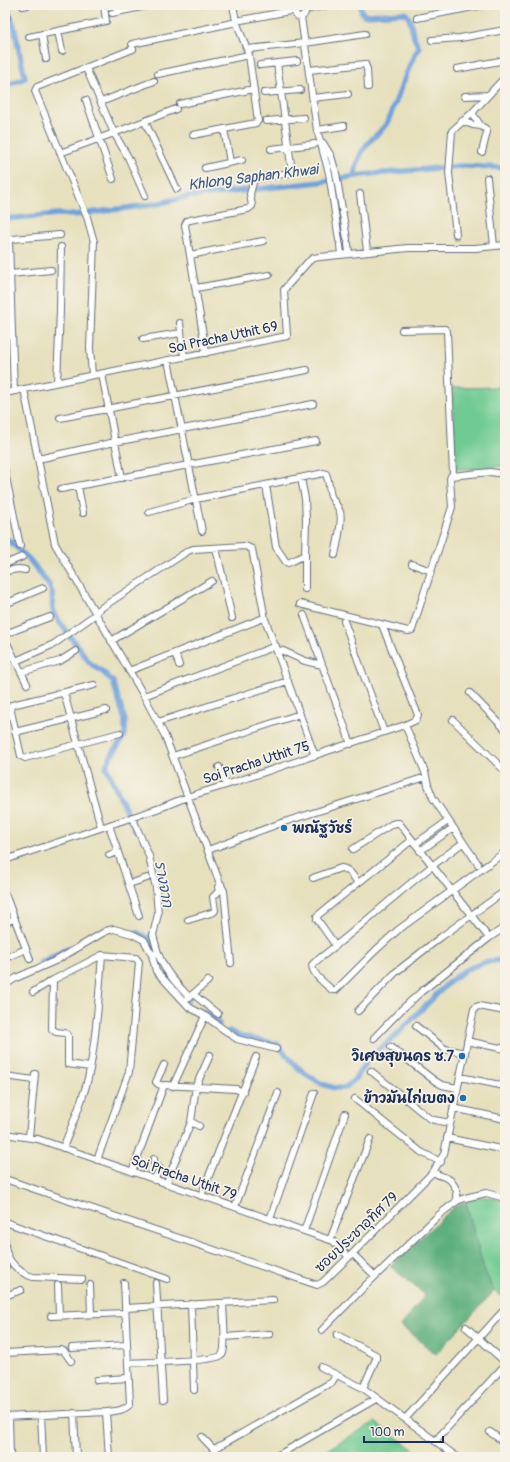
<svg xmlns="http://www.w3.org/2000/svg" width="510" height="1462" font-family="Pangolin,'Playpen Sans Thai',sans-serif">
<rect width="100%" height="100%" fill="#f7f3e8"/>
<filter id="ink" filterUnits="userSpaceOnUse"><feTurbulence type="fractalNoise" baseFrequency=".025" numOctaves="2"/><feDisplacementMap in="SourceGraphic" scale="8" xChannelSelector="R" yChannelSelector="G"/><feConvolveMatrix kernelMatrix="1 2 1 2 8 2 1 2 1" color-interpolation-filters="sRGB"/></filter>
<filter id="wash" filterUnits="userSpaceOnUse"><feTurbulence type="fractalNoise" baseFrequency=".012" numOctaves="4" result="noise"/><feDisplacementMap in="SourceGraphic" scale="16" xChannelSelector="R" yChannelSelector="G"/><feGaussianBlur stdDeviation="0.9" result="paint"/><feColorMatrix in="noise" values="0 0 0 0 0 0 0 0 0 0 0 0 0 0 0 0 0 1.4 0 .05"/><feComposite in="paint" operator="in"/></filter>
<g filter="url(#wash)">
<rect width="100%" height="100%" fill="#e6e0bd"/>
<!-- green -->
<path fill="#70cb92" stroke="#467d78" d="M501,360H505V388H503L505,444L502,466L471,469H455L452,388L501,387H500Z
M480,1197H488L505,1201V1298L494,1291L484,1270L466,1202Z
M375,1422L424,1457H314Z"/>
<!-- forest -->
<path fill="#5caf7c" stroke="#3c6f6d" d="M466,1202L484,1270L494,1291L436,1354L401,1326L425,1295L390,1266L454,1207Z"/>
<g fill="none" stroke-linecap="round" stroke-linejoin="round">
<!-- canal -->
<path stroke="#71a2db" stroke-width="5.5" d="M5,86L25,78L14,26L7,5
M354,176C356,166 359,155 365,147C372,137 382,132 388,121L412,60L419,48C418,44 415,41 414,37C411,29 412,18 405,13L364,15L362,13L360,5
M5,219L58,214L74,215L112,210L156,204L186,197L320,182L362,175L461,166L505,168
M5,537L29,559L49,585L52,593L53,611L58,620L90,663L103,672L113,682L125,720V735L111,756L106,766L135,830
M152,934L151,942L162,975L177,988L187,1001
M200,1011L210,1015L219,1024
M229,1031L239,1036L277,1044L295,1065L306,1074L322,1084L335,1088H345L354,1080L371,1056L394,1037L448,983L465,970L482,963L505,959"/>
<!-- river -->
<path stroke="#71a2db" stroke-width="9" d="M136,934L151,942
M42,964L71,949"/>
</g>
</g>
<g filter="url(#ink)">
<g fill="none" stroke-linecap="round" stroke-linejoin="round">
<!-- minor-tunnel -->
<path stroke="#bdbdaa" stroke-width="6" stroke-dasharray="6 3" stroke-linecap="butt" d="M456,234V241"/>
<!-- minor casing -->
<g stroke="#626d7f" stroke-width="8">
<path id="minor" d="M23,6L27,5
M295 12a5 5 0 1 1 10 0a5 5 0 1 1-10 0Z
M304,10L328,5
M112,13L151,5
M5,17H7
M301,17L317,130L329,173L339,240
M417,18L483,5
M236,21L295,10
M58,31L62,51
M42,34L46,59
M29,37L106,21L104,5
M432,40L460,38L505,30
M132,44L237,22
M248,49L305,43L365,34
M260,65L297,61
M86,68L114,133L128,157L145,196
M457,69L505,60
M309,70L365,64L367,69L368,87
M158,74L249,55
M264,93L300,90
M465,96L488,95
M313,98L348,94
M86,100L113,179
M101,102L154,81
M180,104L254,89
M472,113L481,126L486,129L487,132L482,152
M266,121L304,118
M462,121L473,125L481,126
M145,122L177,189
M224,129L230,162
M317,130L344,126
M193,135L256,123L258,121L249,55L236,21L233,5
M323,143L331,156L336,173L347,239
M271,149L315,144
M60,153L114,133L176,109
M205,168L242,160
M487,178L494,246
M360,194L367,251
M456,234L449,173L452,131L472,113L505,77
M348,244L349,253
M340,245L341,254
M190,255L263,241
M10,274L51,270
M196,288L269,275
M180,323L184,357
M402,330L445,329L447,331L453,475
M143,339L181,333
M206,353L185,225L187,221L190,220L248,209L252,206L250,194L254,179L290,173L292,172L277,63
M168,360L202,531
M102,374L122,478
M92,375L90,348L94,242L87,217L35,91L37,87L133,49
M57,382L60,310L61,247
M24,389L55,544L144,696L165,736L219,881L224,891L231,963
M14,391L9,241L12,239L60,235
M5,393L287,336L284,290L287,286L308,262L313,258L320,257L408,248H475L505,245
M60,418L307,370
M38,459L115,442L313,404
M5,472L20,546
M301,478L305,499L306,520L305,555V589
M266,485L276,547L286,562L288,563L305,555
M78,486L83,513
M61,489L316,441
M149,512L196,499L324,473L326,474C329,481 329,489 331,496C333,501 338,506 340,512C343,521 337,544 335,555
M216,548L232,618
M5,564L22,557
M412,564L431,571
M5,571L19,569L25,570
M5,604L43,588
M300,604L408,631L412,630L452,507L450,479L451,476L490,472L505,474
M95,612L188,551L193,549L245,546L252,549L265,619
M304,615L351,744
M344,621L384,732
M5,634L50,617
M5,639L27,684
M111,641L212,581
M277,650L283,651L305,661L322,665
M175,653L179,665
M16,661L54,644L96,614
M129,671L261,619H265L315,756
M21,672L60,661L76,651
M94,685L12,705L10,707L21,756L25,758L120,733
M64,693L101,827
M470,693L505,729
M144,696L276,646
M453,720L505,771
M158,722L288,681
M405,725L425,772L428,785L433,798L478,864
M15,732L106,710
M173,756L300,714
M219,767L226,785
M132,817L149,856L156,888L158,914L153,935L158,953L152,955
M109,825L139,916
M415,844L448,821
M460,845C409,881 364,925 315,962L312,965C313,976 325,983 332,990H336L376,950L398,930L505,852
M353,849L392,824L396,823H399L489,938L505,927
M208,850L281,823L426,777
M420,851L453,828
M109,855L118,852
M5,860L160,808L187,797L226,785L405,725L416,720L418,715L382,625
M313,878L341,868C350,869 353,876 358,883
M129,884L147,878
M5,894L30,959
M188,920L214,912L215,910L213,897L219,891L218,887L221,884
M5,922L15,919
M336,946L317,919V916L412,840
M158,953C164,971 177,984 189,997
M5,958L26,949
M53,980L52,1029L56,1032L65,1033L68,1035V1064L90,1067
M5,985L16,978L57,960L106,931L114,929L132,934L144,940L152,955L156,971L189,1007L205,1016L237,1039L276,1049
M33,992L53,980L102,955L136,958L139,962L129,1072L97,1160
M193,994L218,1014
M186,1000L208,981
M358,1011L396,972L441,937L505,891
M416,1026L445,1049L465,1053
M374,1038L401,1010L421,992L489,938
M467,1041L505,1049
M391,1047L435,1081L442,1085L457,1088
M371,1071L429,1118L434,1120L450,1123
M5,1076L34,1080
M460,1077L505,1086
M163,1086L158,1084L156,1082L164,1065
M173,1086L205,1016
M355,1099L421,1152L441,1162
M453,1108L505,1119
M191,1122L199,1126
M5,1134L38,1139L333,1241L349,1257
M29,1137L35,1074
M447,1138L505,1150
M63,1148C73,1122 85,1096 90,1069C97,1032 99,993 102,955
M154,1159V1163L160,1169L154,1180
M132,1172L164,1085L236,1089L243,1092
M433,1172C448,1181 448,1173 457,1191L456,1195L457,1201
M5,1179L317,1285L323,1282L349,1257L433,1172L444,1154L474,1009L476,1007L479,1006L505,1011
M166,1184L191,1122L196,1086L210,1055
M201,1196L256,1057
M235,1207L278,1093
M270,1219L314,1093
M5,1222L167,1279
M304,1231L345,1114
M330,1240L370,1139
M5,1241C5,1245 5,1250 7,1254C11,1265 22,1274 33,1277L82,1279
M353,1254L375,1276
M5,1266H6
M156,1283L163,1400
M58,1285L59,1315
M90,1285L91,1314
M5,1296L21,1290
M191,1304L194,1390
M125,1308L273,1300
M51,1316L125,1313
M466,1327L505,1362
M322,1330L365,1286L440,1214L457,1201L465,1198L486,1193L505,1198
M337,1335L376,1355V1359L363,1388
M224,1337L270,1334
M72,1348L127,1345
M5,1353L61,1350L64,1351L71,1361
M128,1363C141,1362 216,1362 222,1355C227,1348 223,1312 223,1303
M321,1367L363,1388L457,1457
M97,1380L128,1378
M106,1412L109,1457
M74,1413L76,1457
M41,1415L43,1457
M5,1417L106,1412C115,1411 124,1411 130,1404L124,1283
M9,1417L10,1457
M405,1419L505,1309
M490,1432L505,1443
M202,1437L221,1457
M435,1441L505,1365
M214,1449L332,1382L336,1375
M275,1457L376,1399"/>
</g>
<!-- minor -->
<use href="#minor" stroke="#fff" stroke-width="6"/>
</g>
</g>
<!-- markers -->
<g fill="#1f6fb2" stroke="#f7f3e8" stroke-width="1.5">
<circle cx="284" cy="828" r="4"/>
<circle cx="462" cy="1056" r="4"/>
<circle cx="463" cy="1098" r="4"/>
</g>
<g text-anchor="middle" stroke-width="3.5" stroke-linejoin="round" paint-order="stroke">
<!-- street labels -->
<g font-size="14" fill="#1b2f5e" stroke="#f7f3e8">
<text transform="translate(223 337) rotate(-12)" y="5">Soi Pracha Uthit 69</text>
<text transform="translate(256 762) rotate(-18)" y="5">Soi Pracha Uthit 75</text>
<text transform="translate(184 1177) rotate(19)" y="5">Soi Pracha Uthit 79</text>
<text transform="translate(356 1232) rotate(-44)" y="5">ซอยประชาอุทิศ 79</text>
</g>
<!-- poi labels -->
<g font-size="14" font-weight="bold" fill="#1b2f5e" stroke="#f7f3e8" text-anchor="end">
<text x="292" y="833" text-anchor="start">พณัฐวัชร์</text>
<text x="454" y="1061">วิเศษสุขนคร ซ.7</text>
<text x="455" y="1103">ข้าวมันไก่เบตง</text>
</g>
<!-- water labels -->
<g font-size="15" font-style="italic" fill="#39578a" stroke="#f7f3e8">
<text transform="translate(253 177) rotate(-7)" y="5">Khlong Saphan Khwai</text>
<text transform="translate(164 884) rotate(80)" y="5">รางจาก</text>
</g>
</g>
<!-- margin -->
<rect width="510" height="1462" fill="none" stroke="#f7f3e8" stroke-width="20"/>
<!-- scale -->
<path d="M364 1436v6h79v-6" fill="none" stroke="#1b2f5e" stroke-width="2"/>
<text x="370" y="1436" font-size="12" fill="#1b2f5e" stroke="#f7f3e8" stroke-width="3" paint-order="stroke">100 m</text>
</svg>
